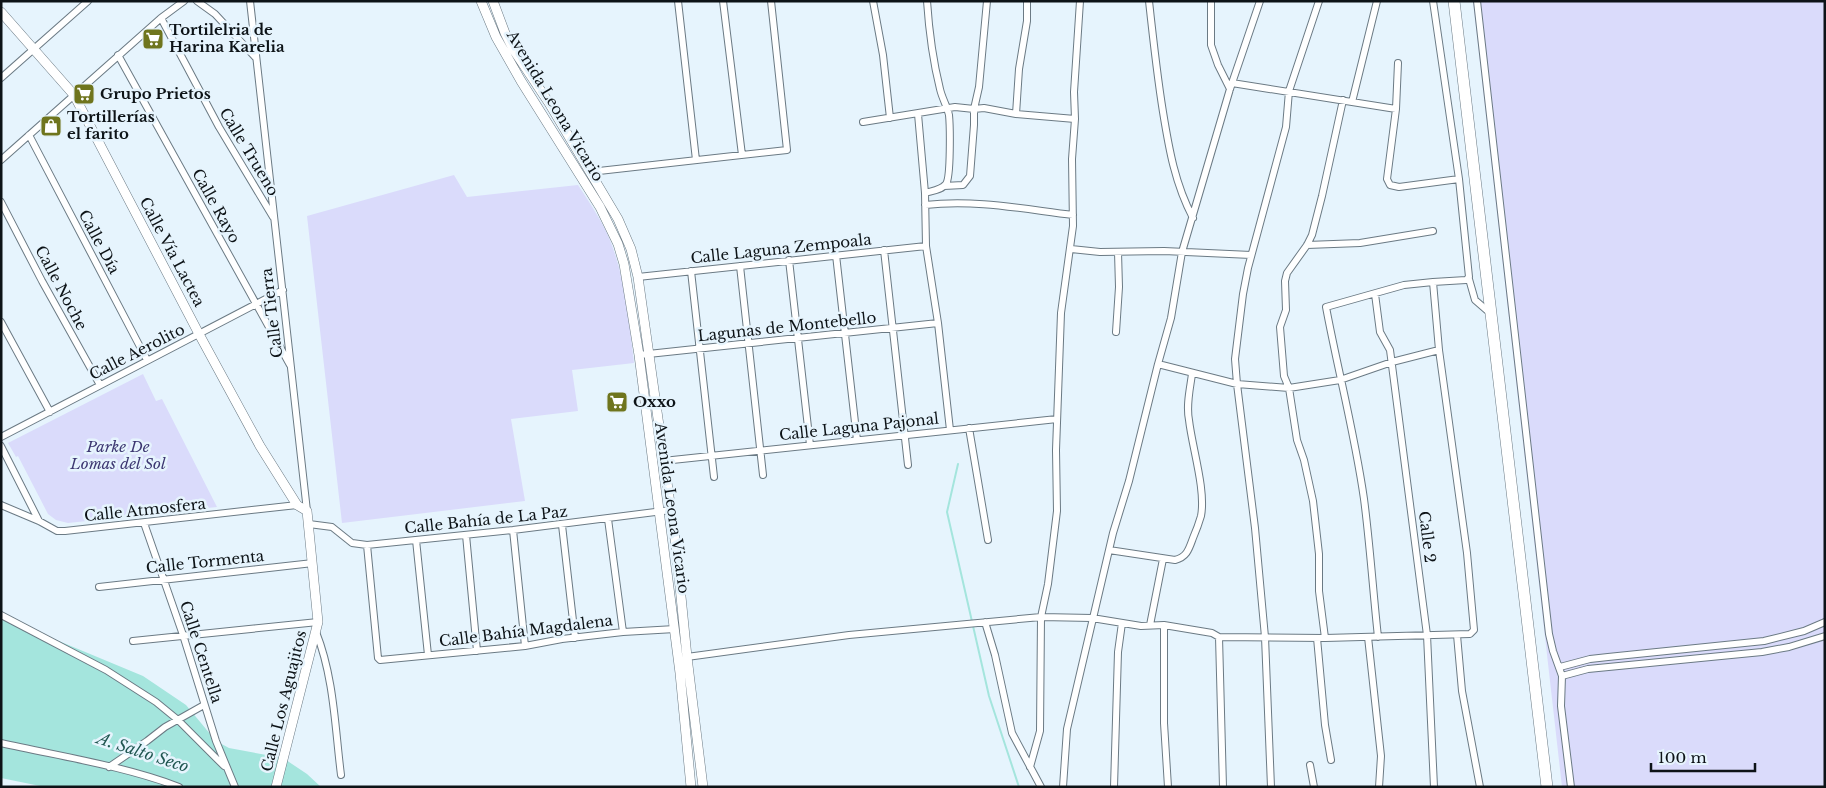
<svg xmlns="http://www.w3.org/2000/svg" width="1826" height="788" font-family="'Libre Baskerville',serif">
<rect width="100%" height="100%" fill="#e6f4fd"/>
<!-- green -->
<path fill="#dadbfb" d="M1473,1H1825V787H1562Z
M454,175L467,197L578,185C588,200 598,215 606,231C625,272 629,319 634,363L572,370L578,411L511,419L525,501L342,523L307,216Z
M143,374L156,401L162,399L217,507L68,523L56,520L48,514L18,456L16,457L8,443Z"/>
<!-- water -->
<path fill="#a4e5dd" d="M1,617L143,676L186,705L216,741L229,748L283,758L307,774L321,787H45L1,778Z"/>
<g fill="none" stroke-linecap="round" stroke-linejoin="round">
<!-- stream -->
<path stroke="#a4e5dd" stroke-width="2" d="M958,464L947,512L989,696L1019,787"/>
<!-- street casing -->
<g stroke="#6b7a84" stroke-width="8">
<path id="street" d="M197,1L215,14L256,58
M250,1L307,511
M678,1L696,160
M723,1L742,155
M873,1L883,55L890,118
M1149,1C1153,38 1157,75 1163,112C1169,149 1175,184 1193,218
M1211,1V45L1218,65L1230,89
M1433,1L1459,179L1469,277L1466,280L1433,282
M1477,1L1549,634L1553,651L1562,676L1561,706L1571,787
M161,18L219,127L273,217
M118,55L290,365
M1398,63L1396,109L1387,179L1390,185L1399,187L1459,179
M1,78L88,1
M1232,83L1396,109
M1352,102L1377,1
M918,114L925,193L926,246L938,323L950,430
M1016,114L1019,69L1027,21V1
M863,122L955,107L974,109L984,108L1016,114L1075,119
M29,135L147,360
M1,160L161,18L184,1
M590,172L787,150L771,1
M944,186L963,185L970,176L974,125V109L979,87L987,1
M925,193C931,191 942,190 946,184C951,177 950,125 949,115C947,106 942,98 940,89C933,61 929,31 927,1
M1,202L42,281L100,385
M925,205C975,199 1023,209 1073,215
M1307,245L1360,243L1433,231
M1071,249L1100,252L1164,251L1251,255
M884,250L908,465
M836,255L857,440
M789,260L810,445
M740,266L763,475
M691,271L714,477
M638,277L926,246
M1469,279L1475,300L1490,313
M1375,294L1380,332L1390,350L1427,635L1434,787
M1,322L50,412
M1116,332L1119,287L1118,252
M639,355L938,323
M1158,364L1237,384L1289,388L1340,380L1392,362L1439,350
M969,428L988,540
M1,437L283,290
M1,446L39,521
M663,461L1057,419
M1,505L39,521L57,531H65L297,505
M608,519L623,632
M144,523L183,635L216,741L235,787
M309,524L332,527L352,543L367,545L513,530L671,510
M562,525L575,638
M513,530L525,646
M466,535L477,651
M416,540L428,655
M367,545L378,658L380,660L525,646L562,639L623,632L675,629
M1109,550L1175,560C1187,557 1189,549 1193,538C1196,531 1199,523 1201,516C1206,490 1192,447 1189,420C1186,405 1190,389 1192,374
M99,587L313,563
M1,615L106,670L156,702L178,720L224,766
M985,622L995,655L1012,733L1041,787
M1150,625L1163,559
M1164,625V723L1168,787
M316,632C334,677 335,728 341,775
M1457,635L1462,691L1480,787
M1219,637L1223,787
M1368,637L1381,756L1379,787
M1317,638L1325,725L1331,760
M1325,638L1319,591V554L1313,501L1304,460L1297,440L1289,388L1284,376L1280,327L1286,310L1285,281L1287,273L1307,245L1312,235L1322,196L1343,100
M133,641L318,622
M687,657L849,635L1041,617L1092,618L1141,626L1164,625L1212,633L1219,637L1325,638L1470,634L1474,630L1467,553L1439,350L1433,282L1404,285L1326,307C1338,371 1355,435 1364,499C1370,545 1373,591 1378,637
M1560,667L1590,659L1608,657L1764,641L1804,631L1825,622
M1562,676L1588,669L1762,652L1789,647L1825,636
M1,743C58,756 125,766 179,787
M1310,765L1314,787
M109,767L147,741L165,727L204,705
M1030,767L1040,731L1041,617L1048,584L1057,511L1056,450L1061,313L1073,226L1072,159L1075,119L1074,92L1080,1
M1063,787L1067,729L1113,533L1129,481L1158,364L1171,318L1182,252L1230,89L1260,1
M1114,787L1118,652L1122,623
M1271,787L1265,637L1255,528L1237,384L1235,359L1243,294L1248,268L1286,127L1289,91L1319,1"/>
</g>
<!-- secondary casing -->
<g stroke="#6b7a84" stroke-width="10">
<path id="secondary" d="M481,1L496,37L521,81L600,207L618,244L624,264L639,355L680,673L691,787
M493,1L505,33L513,49L549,103L618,219L631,249L638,277L676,546L687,657L703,787
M1,12L74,95L199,334L260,446L297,505L307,511L318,622L276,787"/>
</g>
<!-- highway casing -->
<g stroke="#6b7a84" stroke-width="12">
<path id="highway" d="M1454,1L1547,787"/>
</g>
<!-- street -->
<use href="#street" stroke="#fff" stroke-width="6"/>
<!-- secondary -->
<use href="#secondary" stroke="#fff" stroke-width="9"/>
<!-- highway -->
<use href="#highway" stroke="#fff" stroke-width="11"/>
</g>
<!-- icons -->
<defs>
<g id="supermarket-square" transform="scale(1.125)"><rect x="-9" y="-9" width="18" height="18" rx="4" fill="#6f751d" stroke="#e6f4fd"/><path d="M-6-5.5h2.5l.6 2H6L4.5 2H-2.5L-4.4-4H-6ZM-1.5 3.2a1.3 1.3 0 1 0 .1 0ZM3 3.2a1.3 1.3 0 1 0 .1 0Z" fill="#fff"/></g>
<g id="shop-square" transform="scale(1.125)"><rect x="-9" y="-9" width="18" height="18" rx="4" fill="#6f751d" stroke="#e6f4fd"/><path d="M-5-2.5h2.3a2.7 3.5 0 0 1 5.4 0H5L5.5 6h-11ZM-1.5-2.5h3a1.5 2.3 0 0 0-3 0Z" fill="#fff"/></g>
</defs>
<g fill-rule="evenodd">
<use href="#supermarket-square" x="153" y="39"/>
<use href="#supermarket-square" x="84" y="94"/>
<use href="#shop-square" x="51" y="126"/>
<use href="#supermarket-square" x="617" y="402"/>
</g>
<g text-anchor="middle" stroke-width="5" stroke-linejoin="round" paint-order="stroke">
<!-- poi labels -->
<g font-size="15" font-weight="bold" fill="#0d1317" stroke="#e6f4fd" text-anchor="start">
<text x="169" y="35">Tortilelria de<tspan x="169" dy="17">Harina Karelia</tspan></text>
<text x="100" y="99">Grupo Prietos</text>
<text x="67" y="122">Tortillerías<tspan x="67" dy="17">el farito</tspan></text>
<text x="633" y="407">Oxxo</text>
</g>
<!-- street labels -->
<g font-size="15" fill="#0d1317" stroke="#e6f4fd">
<text transform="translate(555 106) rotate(59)" y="5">Avenida Leona Vicario</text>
<text transform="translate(249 152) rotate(59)" y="5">Calle Trueno</text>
<text transform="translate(216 206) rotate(61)" y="5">Calle Rayo</text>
<text transform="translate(99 242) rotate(62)" y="5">Calle Día</text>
<text transform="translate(781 249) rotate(-6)" y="5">Calle Laguna Zempoala</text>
<text transform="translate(172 252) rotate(62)" y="5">Calle Vía Lactea</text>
<text transform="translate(61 288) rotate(62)" y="5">Calle Noche</text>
<text transform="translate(272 313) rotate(-97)" y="5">Calle Tierra</text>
<text transform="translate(787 327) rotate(-6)" y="5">Lagunas de Montebello</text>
<text transform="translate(137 352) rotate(-27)" y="5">Calle Aerolito</text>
<text transform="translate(859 427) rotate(-6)" y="5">Calle Laguna Pajonal</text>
<text transform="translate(672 508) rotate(82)" y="5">Avenida Leona Vicario</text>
<text transform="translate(145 510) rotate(-6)" y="5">Calle Atmosfera</text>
<text transform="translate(486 520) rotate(-6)" y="5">Calle Bahía de La Paz</text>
<text transform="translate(1427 537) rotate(83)" y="5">Calle 2</text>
<text transform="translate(205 562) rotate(-6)" y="5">Calle Tormenta</text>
<text transform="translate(526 631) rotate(-7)" y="5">Calle Bahía Magdalena</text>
<text transform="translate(201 652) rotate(72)" y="5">Calle Centella</text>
<text transform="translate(284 701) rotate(-76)" y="5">Calle Los Aguajitos</text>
</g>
<!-- park labels -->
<g font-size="15" font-style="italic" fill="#3d3872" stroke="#e6f4fd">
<text x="118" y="452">Parke De<tspan x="118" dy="17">Lomas del Sol</tspan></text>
</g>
<!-- water labels -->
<g font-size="16" font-style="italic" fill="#1f5550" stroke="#e6f4fd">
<text transform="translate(143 752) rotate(18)" y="6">A. Salto Seco</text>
</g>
</g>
<!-- border -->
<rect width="1826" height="788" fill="none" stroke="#0d1317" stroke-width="5"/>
<!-- scale -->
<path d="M1651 763v8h104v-8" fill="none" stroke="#0d1317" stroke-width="2.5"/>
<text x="1658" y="763" font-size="15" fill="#0d1317" stroke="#e6f4fd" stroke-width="4" paint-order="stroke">100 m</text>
</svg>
